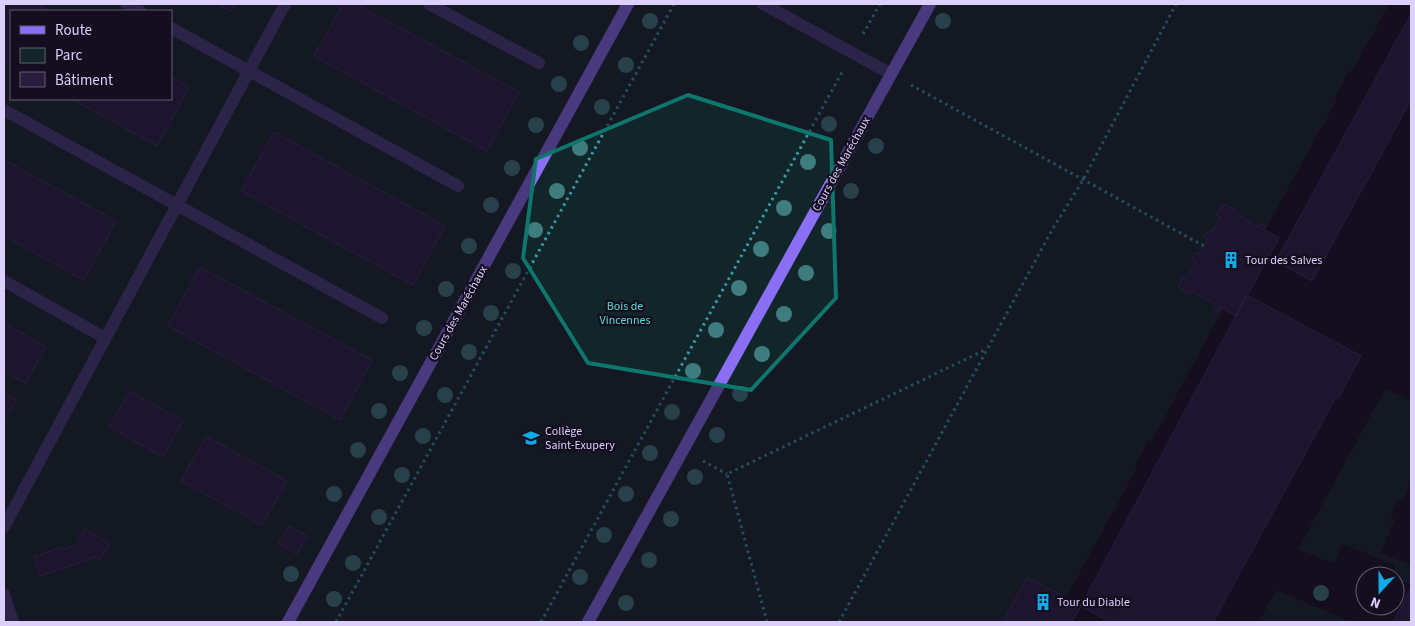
<svg xmlns="http://www.w3.org/2000/svg" width="1415" height="626" font-family="'Source Sans 3',sans-serif">
<rect width="100%" height="100%" fill="#140e1f"/>
<!-- green -->
<path fill="#122529" fill-rule="evenodd" d="M4,4H1389L1352,72L1349,71L1335,98L1337,100L1265,230L1263,229L1265,226L1260,223L1258,227L1234,213L1235,209L1223,204L1217,215L1220,218L1211,233L1208,232L1205,237L1208,239L1199,254L1195,253L1192,258L1196,261L1186,278L1183,277L1180,281L1189,293L1191,291L1215,304L1213,309L1219,311L1221,307L1223,309L1152,441L1149,440L1135,466L1137,468L1066,598L1027,578L1003,622H4ZM11,11H171V99H11Z
M1385,389L1411,400V481L1402,503L1398,501L1391,516L1395,519L1381,553L1411,565V585L1400,580L1395,587V576H1391L1395,565L1342,544L1334,564L1298,549Z
M1276,590L1352,622H1259Z"/>
<!-- building -->
<path fill="#291c3f" stroke="#452f69" d="M4,4H37L51,11H11V66L4,62Z
M217,4H234L231,11Z
M343,4H356L519,92L487,151L314,56Z
M1411,14V100L1312,281L1276,261Z
M171,77L189,87L157,146L72,99H171Z
M274,132L445,226L413,285L241,191Z
M4,160L116,221L84,280L4,236Z
M1223,204L1235,209L1234,213L1258,227L1260,223L1265,226L1263,229L1279,238L1236,316L1221,307L1219,311L1213,308L1215,304L1191,291L1189,294L1178,287L1183,276L1186,278L1196,261L1192,259L1196,253L1199,254L1208,239L1204,237L1208,231L1211,233L1220,218L1216,215Z
M200,267L372,360L340,420L168,326Z
M1247,295L1361,356L1338,398L1336,397L1213,622H1109L1081,606Z
M4,323L46,347L26,383L4,371Z
M130,391L183,421L163,457L109,427Z
M4,393L17,400L5,418L4,417Z
M206,436L287,481L262,525L181,481Z
M289,526L307,536L297,554L278,544Z
M85,529L110,544L100,560L95,557L40,576L34,557L62,547L65,549L76,545Z
M1027,577L1081,606L1072,622H1003Z
M1411,588V622H1393Z"/>
<g fill="none" stroke-linecap="round" stroke-linejoin="round">
<!-- path -->
<path stroke="#369ba9" stroke-width="3" stroke-dasharray="2.5 4" stroke-linecap="butt" d="M863,34L880,4
M911,85L1204,246
M703,461L727,474
M336,622L674,4
M541,622L842,72
M767,622L727,474L987,349
M839,622L1052,230L1083,180L1176,4"/>
<!-- lane -->
<path stroke="#4a3d7b" stroke-width="12" d="M126,4L140,11
M429,4L539,63
M171,28L458,186
M4,110L382,318
M4,281L105,338
M4,527L285,4
M4,594L13,622"/>
<!-- street -->
<path stroke="#4a3d7b" stroke-width="12" d="M763,4L891,74"/>
<!-- secondary -->
<path stroke="#8a6ef4" stroke-width="12" d="M288,622L628,4
M588,622L930,4"/>
</g>
<!-- trees -->
<g fill="#3f7c7f">
<circle cx="650" cy="21" r="8"/>
<circle cx="943" cy="21" r="8"/>
<circle cx="581" cy="43" r="8"/>
<circle cx="626" cy="65" r="8"/>
<circle cx="559" cy="84" r="8"/>
<circle cx="602" cy="107" r="8"/>
<circle cx="829" cy="124" r="8"/>
<circle cx="536" cy="125" r="8"/>
<circle cx="876" cy="146" r="8"/>
<circle cx="580" cy="148" r="8"/>
<circle cx="808" cy="162" r="8"/>
<circle cx="512" cy="168" r="8"/>
<circle cx="557" cy="191" r="8"/>
<circle cx="851" cy="191" r="8"/>
<circle cx="491" cy="205" r="8"/>
<circle cx="784" cy="208" r="8"/>
<circle cx="535" cy="230" r="8"/>
<circle cx="829" cy="231" r="8"/>
<circle cx="469" cy="246" r="8"/>
<circle cx="761" cy="249" r="8"/>
<circle cx="513" cy="271" r="8"/>
<circle cx="806" cy="273" r="8"/>
<circle cx="739" cy="288" r="8"/>
<circle cx="446" cy="289" r="8"/>
<circle cx="491" cy="313" r="8"/>
<circle cx="784" cy="314" r="8"/>
<circle cx="424" cy="328" r="8"/>
<circle cx="716" cy="330" r="8"/>
<circle cx="469" cy="352" r="8"/>
<circle cx="762" cy="354" r="8"/>
<circle cx="693" cy="371" r="8"/>
<circle cx="400" cy="373" r="8"/>
<circle cx="740" cy="394" r="8"/>
<circle cx="445" cy="395" r="8"/>
<circle cx="379" cy="411" r="8"/>
<circle cx="672" cy="412" r="8"/>
<circle cx="717" cy="435" r="8"/>
<circle cx="423" cy="436" r="8"/>
<circle cx="358" cy="450" r="8"/>
<circle cx="650" cy="453" r="8"/>
<circle cx="402" cy="475" r="8"/>
<circle cx="695" cy="477" r="8"/>
<circle cx="334" cy="494" r="8"/>
<circle cx="626" cy="494" r="8"/>
<circle cx="379" cy="517" r="8"/>
<circle cx="671" cy="519" r="8"/>
<circle cx="604" cy="535" r="8"/>
<circle cx="649" cy="560" r="8"/>
<circle cx="353" cy="563" r="8"/>
<circle cx="291" cy="574" r="8"/>
<circle cx="580" cy="577" r="8"/>
<circle cx="1321" cy="593" r="8"/>
<circle cx="334" cy="599" r="8"/>
<circle cx="626" cy="603" r="8"/>
</g>
<!-- marked area -->
<path d="M0 0H1415V626H0ZM688,95L831,140L836,298L751,390L588,363L523,258L536,159Z" fill="#140e1f" fill-opacity=".55" fill-rule="evenodd"/>
<path fill="none" stroke="#0f766e" stroke-width="4" stroke-linejoin="round" d="M688,95L831,140L836,298L751,390L588,363L523,258L536,159Z"/>
<!-- icons -->
<defs>
<g id="building-bare" transform="scale(1.35)"><path d="M-4-6H4V6H1V3H-1V6H-4ZM-2.5-4.3h1.7v1.8h-1.7ZM.8-4.3h1.7v1.8H.8ZM-2.5-1h1.7V.8h-1.7ZM.8-1h1.7V.8H.8Z" fill="#11aae7" stroke="#140e1f" stroke-width="2.5" paint-order="stroke"/></g>
<g id="school-bare" transform="scale(1.35)"><path d="M0-5L7-2L0 1L-7-2ZM-4 1L0 2.5L4 1V4Q0 6-4 4Z" fill="#11aae7" stroke="#140e1f" stroke-width="2.5" paint-order="stroke"/></g>
</defs>
<g fill-rule="evenodd">
<use href="#building-bare" x="1231" y="260"/>
<use href="#school-bare" x="531" y="438"/>
<use href="#building-bare" x="1043" y="602"/>
</g>
<g text-anchor="middle" stroke-width="4.5" stroke-linejoin="round" paint-order="stroke">
<!-- street labels -->
<g font-size="12" fill="#ddd0fc" stroke="#140e1f">
<text transform="translate(841 164) rotate(-61)" y="4">Cours des Maréchaux</text>
<text transform="translate(458 313) rotate(-61)" y="4">Cours des Maréchaux</text>
</g>
<!-- poi labels -->
<g font-size="12" fill="#ddd0fc" stroke="#140e1f" text-anchor="start">
<text x="1245" y="264">Tour des Salves</text>
<text x="545" y="435">Collège<tspan x="545" dy="14">Saint-Exupery</tspan></text>
<text x="1057" y="606">Tour du Diable</text>
</g>
<!-- park labels -->
<g font-size="12" fill="#62d6ce" stroke="#140e1f">
<text x="625" y="310">Bois de<tspan x="625" dy="14">Vincennes</tspan></text>
</g>
</g>
<!-- border -->
<rect width="1415" height="626" fill="none" stroke="#ddd0fc" stroke-width="10"/>
<!-- legend -->
<rect x="10" y="10" width="162" height="90" fill="#140e1f" stroke="#645c77"/>
<rect x="20" y="26" width="25" height="8" fill="#8a6ef4" stroke="#645c77"/>
<text x="55" y="35" font-size="15" fill="#ddd0fc">Route</text>
<rect x="20" y="48" width="25" height="15" fill="#122529" stroke="#645c77"/>
<text x="55" y="60" font-size="15" fill="#ddd0fc">Parc</text>
<rect x="20" y="72" width="25" height="15" fill="#291c3f" stroke="#645c77"/>
<text x="55" y="85" font-size="15" fill="#ddd0fc">Bâtiment</text>
<!-- north arrow -->
<g transform="translate(1380 591) rotate(201)"><circle r="24" fill="#140e1f" stroke="#645c77"/>
<path d="M0-4L9 19L0 12L-9 19Z" fill="#11aae7"/>
<text y="-8" font-size="14" font-weight="bold" text-anchor="middle" fill="#ddd0fc">N</text>
</g>
</svg>
